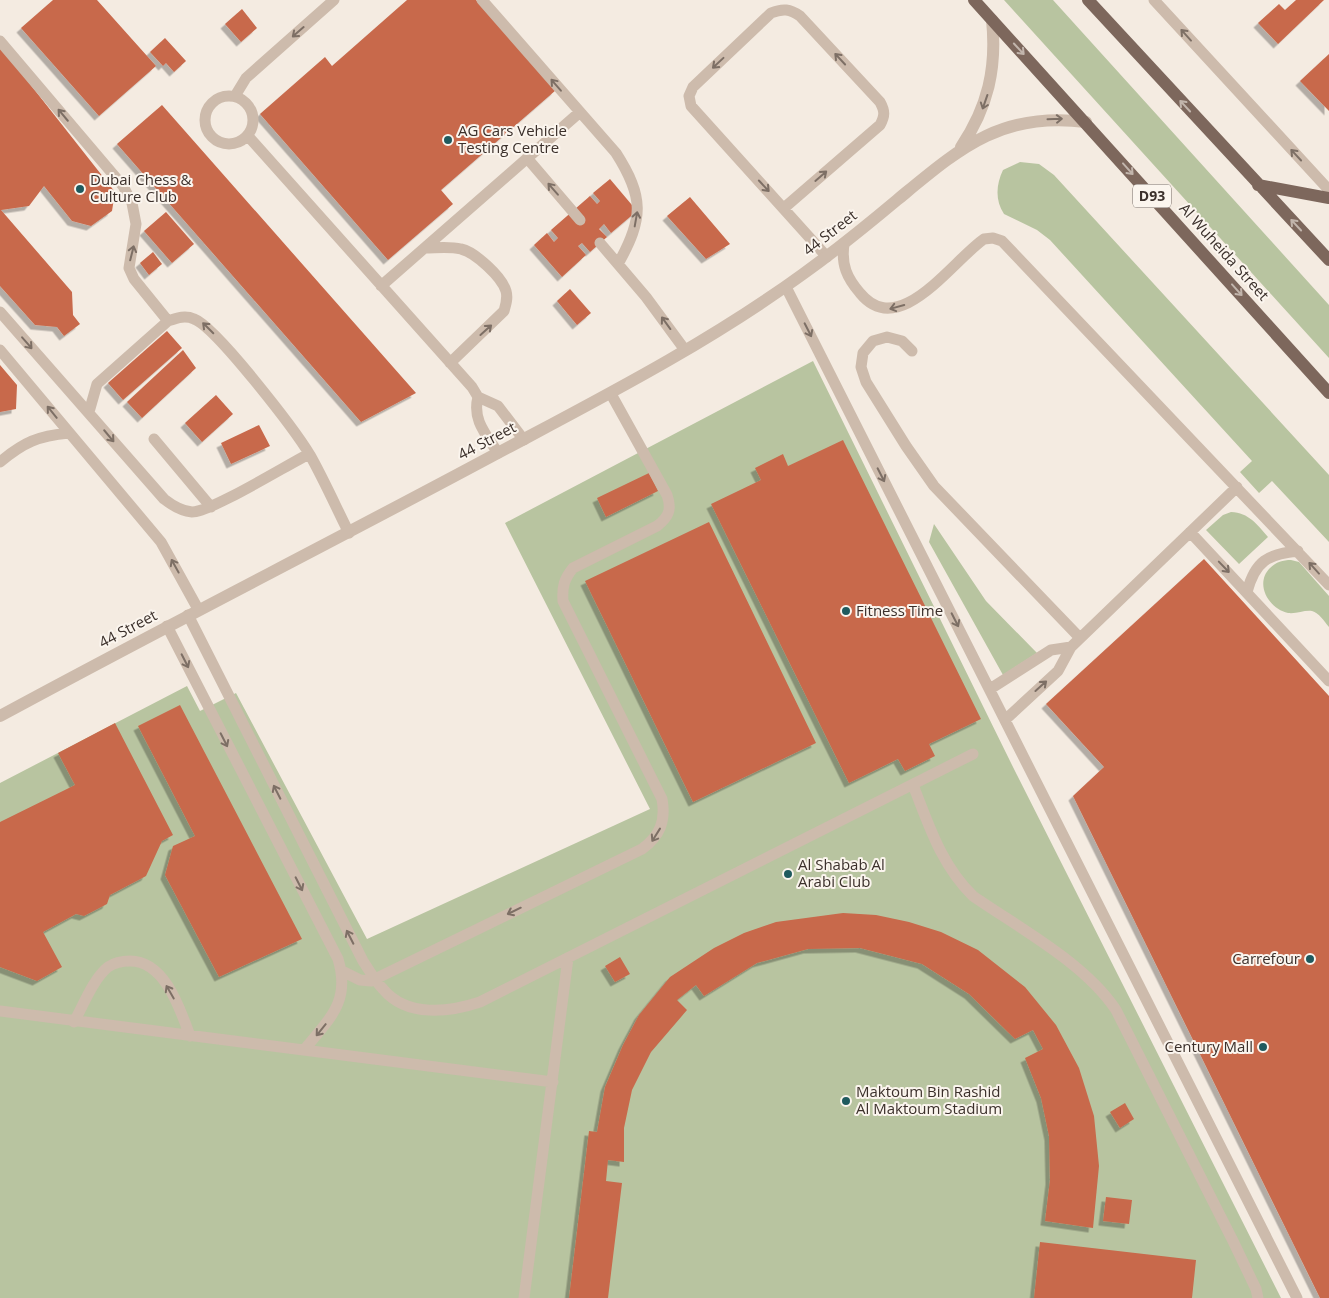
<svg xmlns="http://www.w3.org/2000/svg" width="1329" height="1298" font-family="'Open Sans',sans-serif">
<defs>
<filter id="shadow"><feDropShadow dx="-4.5" dy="4.5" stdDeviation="0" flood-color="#0004"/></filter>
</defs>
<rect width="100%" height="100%" fill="#f4ebe1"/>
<!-- green -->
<path fill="#b8c4a0" d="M1004,0H1053L1329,305V358Z
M1020,162L1039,164L1054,175L1329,475V542L1272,481L1259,493L1240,472L1252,461L1050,240L1037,230L1004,214C995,200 996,185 1003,170Z
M813,361L1012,765L1281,1298H0V783L187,686L200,711L236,693L367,939L650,809L505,523Z
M1231,512C1249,513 1257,524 1268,537L1239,564L1206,530L1223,515Z
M934,524L986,601L1037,653L1003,675L929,542Z
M1291,560L1299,562L1329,596V627C1324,621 1319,613 1312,611C1304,610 1297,614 1288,613C1269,609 1254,584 1270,568C1276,562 1283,560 1291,560Z"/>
<!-- building -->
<path fill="#c8694b" filter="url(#shadow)" d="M53,0H97L156,66L99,116L21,28Z
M407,0H476L556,90L441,190L453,204L388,260L260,114L325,57L332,66Z
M1296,0H1324L1278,44L1258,23L1279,4L1285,10Z
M242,9L257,28L241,42L225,24Z
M165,38L186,61L174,72L166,63L163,66L150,52Z
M0,46L115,192L112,211L91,226L72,221L44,186L29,206L1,210L72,292L73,315L80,324L64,336L57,327L35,325L0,286Z
M1329,54V111L1300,81Z
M162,105L416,393L361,422L117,144Z
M610,179L637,211L611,233L604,224L599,229L607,237L590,252L582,243L578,246L586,255L562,277L534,245L547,233L554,242L558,238L551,230L590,196L597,204L600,201L593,193Z
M690,197L730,244L706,259L667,216Z
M166,212L194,244L172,263L144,231Z
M153,252L162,264L149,275L140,263Z
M570,289L591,313L577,325L557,301Z
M167,331L182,348L123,400L108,383Z
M183,350L196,368L142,418L127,402Z
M0,365L17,385L16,409L0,412Z
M216,395L233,414L202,442L185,423Z
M259,425L270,446L231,464L221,443Z
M843,440L981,719L929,744L935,756L905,771L898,759L849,783L711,504L761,480L755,468L783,454L788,466Z
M649,473L658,491L606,517L597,498Z
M709,522L816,743L693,802L585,581Z
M1204,559L1329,696V1298H1320L1073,796L1104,767L1046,704Z
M180,705L302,939L219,977L165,875L173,846L195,836L138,726Z
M115,723L173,835L162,841L146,876L110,895L107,904L84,916L76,914L43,932L62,967L37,981L0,967V822L75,785L58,753Z
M843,913L876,915L909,922L941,932L978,950L1025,987L1056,1025L1079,1068L1094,1116L1099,1166L1093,1228L1045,1221L1050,1180L1049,1136L1041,1098L1025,1058L1043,1049L1033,1030L1015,1039L969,994L922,964L860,948L808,949L757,963L704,996L696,985L677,1000L687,1010L651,1052L632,1090L624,1128V1162L608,1160L606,1181L622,1183L608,1298H569L589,1131L597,1132L605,1087L623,1045L639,1015L670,977L714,948L744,933L776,922Z
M620,957L630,974L615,982L605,966Z
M1125,1103L1134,1119L1120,1128L1110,1112Z
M1106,1197L1132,1200L1129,1224L1103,1221Z
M1040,1242L1196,1260L1192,1298H1034Z"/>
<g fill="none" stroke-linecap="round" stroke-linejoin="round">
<!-- lane -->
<path stroke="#cdbbac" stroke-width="11" d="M482,0L616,153C644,197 644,218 618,264
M1154,0L1329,190
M0,41L123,186L132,203L136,224L129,268L134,279L168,321
M205 120a24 24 0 1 1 48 0a24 24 0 1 1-48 0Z
M235,96L246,78L334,0
M248,136L472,387L478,397L498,406L524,440
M527,158L580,220
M784,208L880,125C885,116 885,111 880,102L800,16C790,9 783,8 771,13L693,87L689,96L691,106L827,257
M600,243L646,297L685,350
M844,244C841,265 847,278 860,293C899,341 952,261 984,239L993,238L1002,241L1329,585
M425,248C436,248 449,246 461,249C475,252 502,277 506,291C508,298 506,304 504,311L450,363
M381,286L580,112
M786,287L1297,1298
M0,312L164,499C173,506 181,511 192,512C211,512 287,465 309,454
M0,350L161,542L198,609
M912,351L902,341L887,337L873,341L863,353L861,367L866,382L906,446L934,486L1080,638
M478,397C472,420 486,434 498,453
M89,412L97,384L168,321C177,318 185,315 194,319C216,327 295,430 310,455C324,480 336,507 349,533
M154,439L211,507
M0,462C24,442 38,436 69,433
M1190,532L1329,681
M1247,592C1255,561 1268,554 1298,551
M188,615L363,961C369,970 375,981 383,989C407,1018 450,1012 480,1002L973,754
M167,626L338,959C351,1002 329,1019 304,1050
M990,689L1051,650L1071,647
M1006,719L1058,671L1071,647L1237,487
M913,785C929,825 941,865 973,896C1019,928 1085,963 1116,1010L1233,1241L1256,1289L1258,1298
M342,971L360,980L371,981L642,849C660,836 666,821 662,799L563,601C562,587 564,579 573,568L657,526C669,517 672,509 667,495L611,394
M0,1011L553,1082
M74,1022C83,1006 93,979 108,967C114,963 123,961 130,961C165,961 180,1009 190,1036
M524,1298L568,958"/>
<!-- street -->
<path stroke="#cdbbac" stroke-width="12" d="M961,147C988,107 997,68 992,20
M0,716C164,627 330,543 494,455C599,399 707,344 803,274C835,251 866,226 897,200C959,149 1000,111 1086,122"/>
<!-- primary -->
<path stroke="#7d675c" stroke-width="12" d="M974,0L1329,393
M1088,0L1329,260
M1258,185L1329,198"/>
</g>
<!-- one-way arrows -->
<defs><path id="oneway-shaft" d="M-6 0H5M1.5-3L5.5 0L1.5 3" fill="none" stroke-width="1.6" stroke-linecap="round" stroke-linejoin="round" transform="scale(1.25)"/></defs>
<g stroke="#7d6f65">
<use href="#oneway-shaft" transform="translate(298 32) rotate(139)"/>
<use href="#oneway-shaft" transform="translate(1186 35) rotate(-132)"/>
<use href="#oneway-shaft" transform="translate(840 59) rotate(-133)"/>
<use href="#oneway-shaft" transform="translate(718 63) rotate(137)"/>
<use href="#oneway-shaft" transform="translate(556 85) rotate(-131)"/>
<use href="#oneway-shaft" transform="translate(985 102) rotate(109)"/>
<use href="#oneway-shaft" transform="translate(63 115) rotate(-130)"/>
<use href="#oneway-shaft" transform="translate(1055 119) rotate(-2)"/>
<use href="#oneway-shaft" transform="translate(1296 155) rotate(-133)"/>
<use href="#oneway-shaft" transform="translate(821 176) rotate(-41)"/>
<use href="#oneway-shaft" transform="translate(764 186) rotate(47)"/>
<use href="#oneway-shaft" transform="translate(553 189) rotate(-131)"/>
<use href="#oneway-shaft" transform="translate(636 219) rotate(-80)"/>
<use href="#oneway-shaft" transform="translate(132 253) rotate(-76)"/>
<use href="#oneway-shaft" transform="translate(897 307) rotate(165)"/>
<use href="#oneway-shaft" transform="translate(666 323) rotate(-126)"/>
<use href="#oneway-shaft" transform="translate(208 328) rotate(-135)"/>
<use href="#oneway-shaft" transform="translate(486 330) rotate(-42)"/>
<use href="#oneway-shaft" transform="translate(808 330) rotate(63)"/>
<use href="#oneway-shaft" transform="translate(27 343) rotate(49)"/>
<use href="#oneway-shaft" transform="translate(52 412) rotate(-129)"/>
<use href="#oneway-shaft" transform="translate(109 436) rotate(50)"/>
<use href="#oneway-shaft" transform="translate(881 475) rotate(63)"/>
<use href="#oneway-shaft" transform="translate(175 566) rotate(-119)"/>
<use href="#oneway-shaft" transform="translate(1224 567) rotate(46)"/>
<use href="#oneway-shaft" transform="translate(1314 568) rotate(-132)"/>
<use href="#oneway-shaft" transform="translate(955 620) rotate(63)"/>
<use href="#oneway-shaft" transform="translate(185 661) rotate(63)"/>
<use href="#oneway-shaft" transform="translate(1041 686) rotate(-42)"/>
<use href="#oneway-shaft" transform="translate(224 740) rotate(63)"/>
<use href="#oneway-shaft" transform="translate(277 792) rotate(-117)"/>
<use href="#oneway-shaft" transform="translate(656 835) rotate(122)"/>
<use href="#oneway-shaft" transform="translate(299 884) rotate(63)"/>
<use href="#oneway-shaft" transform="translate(514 911) rotate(154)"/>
<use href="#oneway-shaft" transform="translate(350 937) rotate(-117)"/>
<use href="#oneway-shaft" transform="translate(170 992) rotate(-120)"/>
<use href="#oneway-shaft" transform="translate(321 1030) rotate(129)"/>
</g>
<g stroke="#c2b5ac">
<use href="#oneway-shaft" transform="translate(1019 49) rotate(47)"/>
<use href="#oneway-shaft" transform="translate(1185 106) rotate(-133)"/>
<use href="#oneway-shaft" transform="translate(1128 169) rotate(48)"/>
<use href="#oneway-shaft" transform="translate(1296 225) rotate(-133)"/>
<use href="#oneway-shaft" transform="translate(1237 290) rotate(48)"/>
</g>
<!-- markers -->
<g fill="#1f5a5e" stroke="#fbf5ee" stroke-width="2">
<circle cx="448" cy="140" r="5"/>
<circle cx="80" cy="189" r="5"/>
<circle cx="846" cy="611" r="5"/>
<circle cx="788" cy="874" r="5"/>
<circle cx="1310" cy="959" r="5"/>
<circle cx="1263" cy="1047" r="5"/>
<circle cx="846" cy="1101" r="5"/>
</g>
<g text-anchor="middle" stroke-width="4" stroke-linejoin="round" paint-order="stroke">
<!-- shield labels -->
<rect fill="#fbf5ee" stroke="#756b66" stroke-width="1" x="1133" y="184.5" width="38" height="23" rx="4"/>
<g font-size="14" font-weight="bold" fill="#3b302b">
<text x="1152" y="201">D93</text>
</g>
<!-- poi labels -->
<g font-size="15" fill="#3b302b" stroke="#fbf5ee" text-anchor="start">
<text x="458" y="136">AG Cars Vehicle<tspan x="458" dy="17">Testing Centre</tspan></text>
<text x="90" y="185">Dubai Chess &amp;<tspan x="90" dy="17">Culture Club</tspan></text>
<text x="856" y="616">Fitness Time</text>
<text x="798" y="870">Al Shabab Al<tspan x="798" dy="17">Arabi Club</tspan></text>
<text x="1300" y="964" text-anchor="end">Carrefour</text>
<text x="1253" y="1052" text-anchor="end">Century Mall</text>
<text x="856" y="1097">Maktoum Bin Rashid<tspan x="856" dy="17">Al Maktoum Stadium</tspan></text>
</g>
<!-- street labels -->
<g font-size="15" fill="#3b302b" stroke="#fbf5ee">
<text transform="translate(830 233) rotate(-38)" y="5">44 Street</text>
<text transform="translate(1224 252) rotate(48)" y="5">Al Wuheida Street</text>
<text transform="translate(487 441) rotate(-28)" y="5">44 Street</text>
<text transform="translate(128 629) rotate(-28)" y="5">44 Street</text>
</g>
</g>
</svg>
